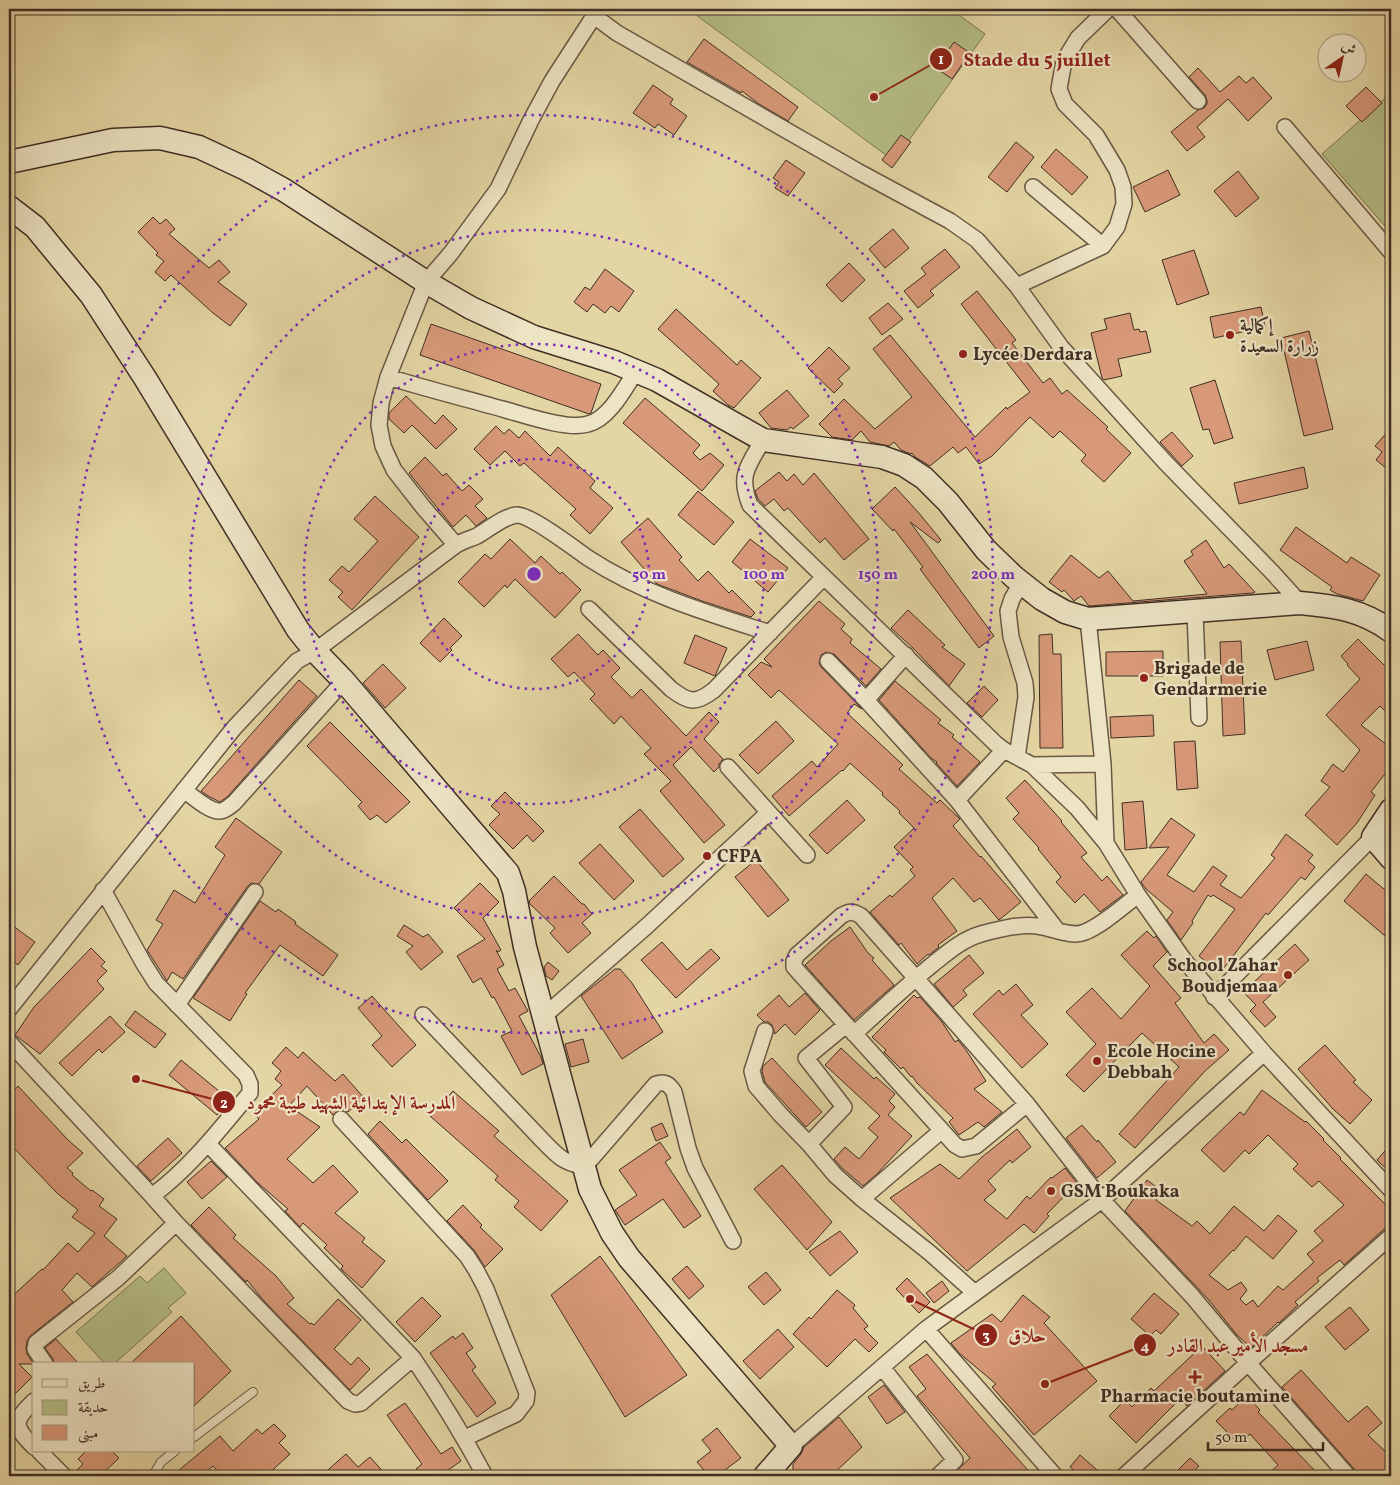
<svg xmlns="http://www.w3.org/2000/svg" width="1400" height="1485" font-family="Vollkorn,Amiri,serif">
<rect width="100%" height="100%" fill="#e4d6a4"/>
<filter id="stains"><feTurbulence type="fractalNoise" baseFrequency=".004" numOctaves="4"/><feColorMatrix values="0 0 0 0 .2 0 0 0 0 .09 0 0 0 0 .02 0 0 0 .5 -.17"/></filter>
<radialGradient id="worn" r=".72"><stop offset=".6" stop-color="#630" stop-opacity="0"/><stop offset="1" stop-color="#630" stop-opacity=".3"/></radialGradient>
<!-- green -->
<path fill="#b5bd85" stroke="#7a7654" d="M688,9H951L985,34L894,161Z
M1391,93V233L1322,154Z
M164,1268L186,1293L168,1308L172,1312L114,1364H105L76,1332L140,1276L147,1283Z"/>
<!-- building -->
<path fill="#d89978" stroke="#402e24" d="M704,39L798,107L788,121L759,104L742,91L741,93L687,62Z
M954,42L970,53L952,79L936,68Z
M1198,68L1220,92L1239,76L1246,83L1253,77L1272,98L1248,121L1228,99L1197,127L1205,137L1187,151L1171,132L1198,110L1204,108L1207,104V100L1205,95L1189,77Z
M653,85L673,99L670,104L687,116L674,135L658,124L655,128L633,113Z
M1366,87L1382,103L1362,122L1346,106Z
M901,135L911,142L892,168L882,160Z
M1016,142L1034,157L1007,192L988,177Z
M1056,149L1088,177L1072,195L1041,167Z
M786,160L805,173L788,196L775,188L779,182L773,178Z
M1168,170L1180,195L1145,212L1133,187Z
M1238,171L1259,198L1236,217L1214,191Z
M153,217L160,224L166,219L175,229L169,234L209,268L219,260L230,272L218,282L247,304L230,326L213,313L171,275L165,281L155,272L164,261L156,255L158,253L138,232Z
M893,229L909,248L885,268L869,249Z
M945,249L960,267L930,291L934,295L918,308L904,291L926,274L921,268Z
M1194,250L1209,294L1177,305L1162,260Z
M849,263L865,280L842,302L826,285Z
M605,269L634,291L619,312L611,306L605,313L593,304L587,312L574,302L585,287L590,290Z
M977,291L1016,340L1012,343L1043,383L1050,378L1062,394L1067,390L1108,427L1106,429L1131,453L1104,482L1081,461L1086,455L1060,431L1053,438L1030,417L992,456L979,464L966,447L958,453L953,447L930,466L915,457L912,453L911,454L901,450L894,442L889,446L870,442L861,431L852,440L832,437L819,424L844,399L875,429L912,397L873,349L890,335L975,437L1006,407L1007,409L1030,392L961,304Z
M888,303L903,319L882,335L869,318Z
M1261,307L1265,327L1214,338L1210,317Z
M676,309L737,365L741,360L761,378L734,408L728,405L713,391L719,384L658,329Z
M1130,313L1134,330L1139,329L1140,332L1146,331L1151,352L1118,359L1122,376L1104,380L1102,378L1091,333L1107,329L1104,319Z
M431,324L601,384L591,413L589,414L420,355Z
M1309,331L1333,429L1304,436L1281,338Z
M829,347L850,368L838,379L843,384L834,393L808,368Z
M1215,380L1233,438L1214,444L1209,429L1203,430L1190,388Z
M787,390L809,416L793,429L791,427L787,430L771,428L759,413Z
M406,396L435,424L443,415L457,429L436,449L412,425L404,433L389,419V413Z
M645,398L700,445L693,453L700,460L710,453L724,465L702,491L623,423Z
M496,426L504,434L509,429L519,438L525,431L550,456L558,447L595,481L590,488L613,508L590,534L570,515L576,509L524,463L520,466L505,451L490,465L474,449Z
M1391,428V472L1376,460L1382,452L1375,446Z
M1172,432L1193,456L1182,466L1160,442Z
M425,457L443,476L446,473L462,491L469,485L483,499L475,506L487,518L476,526L466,515L453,527L409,473Z
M1304,467L1308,488L1239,504L1234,483Z
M779,472L787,481L794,474L803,485L814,473L869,539L844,560L825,538L820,543L788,508L784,511L774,499L765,506L758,499L755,491Z
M895,487L918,512L941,540L938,543L910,522L994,636L979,648L920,569L923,567L894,529L893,531L872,509Z
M698,491L734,522L714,545L678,515Z
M375,496L419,537L352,610L338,597L343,592L329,580L342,566L349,572L378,541L354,519Z
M648,518L682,557L679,560L698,581L708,571L729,593L732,590L755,613L751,617L702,601L657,584L621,542Z
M1296,527L1347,563L1351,557L1380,575L1363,601L1337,594L1330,590L1332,587L1280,550Z
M510,539L535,563L541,556L560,574L562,572L581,590L555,618L515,579L507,588L505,585L484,607L458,582L485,554L491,559Z
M750,539L788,568L768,592L732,562Z
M1206,540L1224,568L1229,564L1255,592L1253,593L1089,606L1081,596L1074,601L1064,590L1062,592L1049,582L1071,555L1099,578L1108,571L1133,601L1207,594L1184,561L1193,555L1191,551Z
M819,601L845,624L841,629L852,639L850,643L881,669L866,686L834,654L826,652L821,655L819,663L821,667L862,709L854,704L847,713L903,765L899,769L937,803L940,800L960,819L953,826L980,857L981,856L1021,902L999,920L980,898L974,902L953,878L932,898L957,931L938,945L939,947L929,955L928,954L917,964L901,943L899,945L870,912L890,895L892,897L915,876L910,870L913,867L894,847L914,828L899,813L900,811L882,795L883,793L850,763L843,771L842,770L789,816L772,796L812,761L817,767L838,744L779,690L771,698L748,675L761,662L772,667L764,659Z
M908,610L945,645L942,647L965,664L949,686L913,648L891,628Z
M444,618L462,636L450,648L452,650L440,662L420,643Z
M578,634L598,655L603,650L620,668L611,677L632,698L641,689L686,736L709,712L719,722L704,739L723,759L719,764V767L714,772L691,747L673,765L725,825L704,843L660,791L671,781L644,754L651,748L621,716L614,724L590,699L595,694L574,672L568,677L551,659Z
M1052,634L1053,654H1061L1063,748H1040L1039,635Z
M695,635L727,648L715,676L684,663Z
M1358,639L1391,672V717L1380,706L1361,725L1391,748V766L1371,792L1375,795L1357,823L1337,845L1305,815L1330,787L1321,781L1333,764L1343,772L1360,750L1326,715L1360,679L1347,665L1348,664L1341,656Z
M1241,641L1245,734L1223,736L1220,642Z
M1307,641L1314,670L1275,680L1267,650Z
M1163,651V676H1106V652Z
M383,664L406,688L385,708L363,683Z
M299,680L317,696L228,796L220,802L208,796L201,791Z
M895,681L941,720L938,723L954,735L952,737L980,762L957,786L936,763L937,762L931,758L879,700Z
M984,686L998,700L982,717L967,703Z
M1153,715L1154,736L1111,738L1110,717Z
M776,721L794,741L758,774L739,755Z
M330,722L410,802L386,823L377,815L370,820L358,806L362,802L307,746Z
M1195,741L1198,788L1177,790L1174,742Z
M1025,780L1062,821L1061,822L1087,853L1081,857L1102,881L1107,876L1123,895L1100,912L1084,894L1075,903L1056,882L1061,877L1038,849L1039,848L1013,819L1019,813L1006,798Z
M505,792L544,831L533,842L527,835L513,849L489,825L500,814L491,806Z
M847,800L865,820L827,854L809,835Z
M1143,801L1147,848L1125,850L1122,803Z
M640,809L684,859L663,877L619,827Z
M236,818L282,852L259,884L251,883L247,887L183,979L172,972L167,981L147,950L163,924L156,920L174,890L195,903L225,855L215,847Z
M1171,818L1195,835L1167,875L1194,892L1213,866L1227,876L1220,885L1241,898L1275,858L1271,855L1286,834L1313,855L1308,861L1315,867L1305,880L1301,877L1268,915L1266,913L1220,973L1199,956L1235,909L1213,895L1211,897L1208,895L1192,921L1193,923L1181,940L1167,920L1173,912L1146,889L1141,882L1169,847L1149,848Z
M600,844L634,881L614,900L579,863Z
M756,860L789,900L768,917L735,877Z
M1366,874L1391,895V941L1344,901Z
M554,876L582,904H584L592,914L582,923L591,933L568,953L550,933L555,928L530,904L529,901Z
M480,883L499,902L483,918L501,950L498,952L496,950L504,965L497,969L509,991L515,988L528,1011L519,1016L541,1057L543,1064L522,1075L501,1036L512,1031L494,997L492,998L481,978L473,983L457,956L485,939L454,908Z
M260,901L276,912L278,909L296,922L295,924L338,955L323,976L280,945L245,993L247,994L230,1021L193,998Z
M9,923L35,942L18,965L9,958Z
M404,925L423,937L428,934L443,952L421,970L406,952L413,946L397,936Z
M850,927L868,953L874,958L872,960L894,985L854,1020L805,965L831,941Z
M1147,931L1154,938L1156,936L1167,952L1153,966L1181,998L1175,1003L1204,1043L1214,1034L1229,1050L1205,1071L1135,1148L1119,1134L1179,1067L1142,1033L1084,1092L1066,1075L1096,1044L1066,1012L1092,988L1121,1019L1150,986L1121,955Z
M662,942L687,970L711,949L720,958L676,998L641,960Z
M1295,944L1309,960L1263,1002L1276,1017L1265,1027L1250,1011L1256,1005L1243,992Z
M91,948L105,962L101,966L107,971L97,981L104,989L40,1054L15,1035L34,1007Z
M969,955L984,973L963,990L967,995L953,1007L934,984Z
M548,962L559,971L552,980L546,976L544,967Z
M615,969H620L632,983L663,1032L622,1059L581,996Z
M1016,984L1033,1005L1021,1015L1048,1044L1022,1068L973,1014L999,990L1003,995Z
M805,993L820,1010L795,1035L785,1024L775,1034L772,1025L768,1022H764L757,1015L779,995L789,1007Z
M914,995L917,998L920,997L942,1022L955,1042L958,1040L966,1050L986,1081L974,1089L1002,1112L984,1127L978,1122L959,1135L949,1122L953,1118L917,1083L912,1076L911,1077L903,1067L901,1069L884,1052L886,1050L872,1037Z
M372,996L416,1045L392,1067L372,1045L382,1036L358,1008Z
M135,1011L166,1034L155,1048L125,1025Z
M110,1016L125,1032L102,1053L99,1049L72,1076L59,1063Z
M583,1039L589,1062L571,1067L565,1044Z
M1325,1045L1356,1080L1353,1082L1372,1100L1350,1124L1333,1109L1298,1069Z
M286,1047L298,1058L303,1052L335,1081L343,1074L364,1098L348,1112L339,1110L333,1115L307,1086L289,1106L320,1127L287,1159L313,1183L333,1165L358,1192L335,1213L365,1238L362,1242L385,1261L362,1288L341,1269L343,1266L324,1248L327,1245L303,1223L300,1227L285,1211L288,1209L258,1183L225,1148L259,1119L253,1113L282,1085L275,1079L281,1071L272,1063Z
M841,1048L874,1079L876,1077L895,1094L889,1101L895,1107L888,1115L912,1136L877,1174L863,1186L842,1168L834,1159L845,1147L859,1159L878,1137L868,1128L880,1116L825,1065Z
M772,1058L822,1112L806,1127L765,1082L762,1071L763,1066Z
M181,1060L230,1100L217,1115L169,1075Z
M18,1086L68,1140L83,1153L67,1168L73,1173L72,1175L91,1191L92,1190L104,1199L99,1206L117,1219L104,1236L127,1256L92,1287L77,1273L62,1290L73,1302L30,1336L27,1341L26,1348L27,1354L34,1364H19L32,1377L9,1400V1299L42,1269L43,1270L68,1243L78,1252L95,1233L72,1217L78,1210L58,1194L9,1143V1096Z
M1262,1090L1305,1122L1306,1121L1324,1139L1323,1140L1341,1158L1340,1159L1391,1210V1223L1344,1265L1340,1260L1317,1278L1319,1281L1295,1302L1298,1305L1279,1323L1278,1322L1251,1348L1237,1335L1208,1299L1125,1211L1147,1180L1162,1191L1156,1200L1192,1226L1197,1221L1210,1234L1234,1206L1264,1231L1278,1215L1297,1231L1273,1259L1246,1236L1234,1251L1233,1250L1209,1275L1228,1290L1241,1282L1247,1290L1240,1299L1246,1305L1253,1300L1258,1307L1278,1286L1283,1290L1314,1262L1307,1254L1323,1241L1314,1231L1344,1205L1319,1181L1312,1187L1293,1169L1298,1164L1268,1135L1249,1154L1245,1150L1224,1172L1201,1150L1240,1112L1244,1115Z
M453,1091L499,1131L494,1136L568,1201L541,1231L514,1207L519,1201L495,1180L498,1176L430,1116Z
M380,1121L402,1143L406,1139L448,1181L428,1200L368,1134Z
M662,1123L668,1136L656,1141L651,1128Z
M1082,1125L1097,1142L1098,1140L1116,1162L1097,1178L1066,1138Z
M1017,1129L1031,1147L1012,1163L1010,1160L988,1181L996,1190L984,1200L1007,1219L1027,1196L1030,1199L1051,1177L1052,1178L1065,1168L1077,1183L1047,1214L1049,1216L1034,1233L1024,1224L967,1271L890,1198L940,1164L959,1179L982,1157Z
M168,1138L182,1153L151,1181L137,1166Z
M660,1142L671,1158L665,1162L701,1216L684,1228L663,1199L625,1225L615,1210L637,1195L619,1170Z
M1391,1144V1173L1377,1160Z
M211,1161L227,1177L202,1199L187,1182Z
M782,1165L832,1222L807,1250L754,1189Z
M463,1205L482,1225L480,1227L503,1249L485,1267L474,1250L447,1221Z
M209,1207L236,1235L233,1238L276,1276L294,1298L287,1304L310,1324L311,1323L314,1325L338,1299L361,1320L334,1349L351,1365L358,1357L370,1369L350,1390L264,1301L247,1280L246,1282L191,1225Z
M840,1231L858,1252L830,1276L809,1252Z
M600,1256L687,1375L625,1417L551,1295Z
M687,1266L704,1286L689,1299L672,1279Z
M766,1272L781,1290L764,1305L748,1287Z
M907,1278L930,1302L919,1313L896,1289Z
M942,1281L949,1291L934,1303L926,1293Z
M837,1290L855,1305L853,1308L868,1326L864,1329L878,1343L869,1352L855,1339L827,1367L793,1334L809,1317L811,1319Z
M1154,1293L1179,1314L1161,1334L1156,1330L1150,1336L1131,1319Z
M1023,1295L1050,1317L1044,1323L1097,1381L1034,1435L992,1387L996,1384L959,1353L951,1343L992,1314L1001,1322Z
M422,1297L441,1316L415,1342L396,1322Z
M1350,1307L1369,1330L1345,1350L1325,1327Z
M181,1316L231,1371L194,1406V1364H130Z
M778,1329L794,1347L760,1379L743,1361Z
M463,1333L473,1348L466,1353L476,1367L472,1370L496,1403L477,1417L430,1353L453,1336L455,1339Z
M56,1339L79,1364H54L53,1359L45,1348Z
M1202,1346L1225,1371L1187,1406L1180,1399L1136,1443L1109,1416L1125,1400L1132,1407L1151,1388L1154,1391Z
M927,1354L978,1414L1033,1476H951L970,1458L917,1396L926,1389L909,1367Z
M1301,1370L1348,1422L1367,1406L1382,1423L1368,1435L1391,1457V1476H1358L1355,1470L1282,1387Z
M884,1385L905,1412L887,1424L868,1397Z
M1247,1396L1260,1410L1258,1412L1320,1476H1266L1278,1465L1250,1434L1239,1444L1216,1421L1230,1408L1232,1410Z
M405,1403L441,1454L452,1447L461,1461L440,1476H421L416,1469L422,1464L387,1415Z
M839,1417L862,1447L831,1476H793V1464L801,1454L804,1447Z
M274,1424L286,1436L279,1443L290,1454L266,1476H222L213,1466L200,1476H172L220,1436L233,1451L257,1429L262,1434Z
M717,1428L741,1458L717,1476H709L697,1462L711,1451L702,1440Z
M86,1451H112L119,1458L100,1476H73V1474L83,1464L78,1459Z
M346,1454L358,1467L370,1457L387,1476H321Z
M1080,1455L1104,1476H1081L1070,1467Z
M1190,1458L1199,1466L1189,1476H1172Z"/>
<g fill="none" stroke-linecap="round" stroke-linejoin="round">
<!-- lane casing -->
<g stroke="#695844" stroke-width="10">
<path id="lane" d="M194,1437L253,1392
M153,1476L161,1462L175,1451"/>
</g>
<!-- street casing -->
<g stroke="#695844" stroke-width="18">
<path id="street" d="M591,9L594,16L617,33L859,172L950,221L977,240L1017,286L1061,347L1165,462L1273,573L1300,603
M1117,9L1198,101
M1285,127L1391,252
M1033,187L1103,246
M1017,286L1103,246L1117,227L1124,204L1123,187L1117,170L1096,135L1065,104L1059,89L1064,61L1078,38L1108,9
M388,377C427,389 467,399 506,410C527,416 568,430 588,424C609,419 625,388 636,371
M763,440C748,466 738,475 750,505L996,744L1004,750L1032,765L1077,808L1106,843L1138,895L1184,960L1264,1053L1391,1190
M456,545L423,507L394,470L383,446L379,425L381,403L388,377L426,282L451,253L498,189L531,120L552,81L594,16
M589,609L671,689C689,703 696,704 714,690L824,577
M1195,611L1199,718
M1088,619L1103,764L1106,843
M828,661L866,700L957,800L1057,930
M866,700L906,655
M1017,757L1026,697L1025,683L1011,637L1008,611L1012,599L1021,583
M1032,765L1103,764
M728,767L807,855
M184,790C192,796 210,812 220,811C225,811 230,806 234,803L344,681
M957,800L1004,750
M1214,997L1373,837
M177,1005L255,892
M9,1009L234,728L297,661L315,651L456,545C463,541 470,539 477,536C488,530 504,516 517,515C531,515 575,549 588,558C643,594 707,613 770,633
M423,1015L543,1141C557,1155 562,1162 582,1166L591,1159L656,1084C665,1081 669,1084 674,1092L688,1148L695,1168L733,1241
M544,1016L648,925L768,813
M765,1031L752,1071L756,1086L780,1114L809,1144L835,1175L862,1199L930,1253L975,1293
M854,1034C880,1010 906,986 933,964C948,952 963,939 981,934C999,929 1019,924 1037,926C1052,928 1072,938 1085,932C1104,924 1122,907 1138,895
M9,1042L152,1196C190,1168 220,1129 250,1093V1084L246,1075L156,983L144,964L103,890
M1027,1104L976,1146L962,1149L955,1145L794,967V961L797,955L841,916C849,911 853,911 861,916L1027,1104L1102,1200L1192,1296L1248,1363L1348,1476
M341,1119L467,1256L476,1270L486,1289L527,1393L526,1401L516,1414L465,1438
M208,1144L413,1358C439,1396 463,1435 485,1476
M809,1144L844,1107L806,1058L846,1025
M152,1196L176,1223L348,1401L355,1404L361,1403L413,1358
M862,1199L941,1131
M926,1329L1055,1476
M45,1364L35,1349L36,1343L118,1278L176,1223
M882,1367L955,1460L938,1476
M34,1401C13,1421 13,1426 34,1447
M791,1446L926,1329L1102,1200L1264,1053
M39,1451L64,1476
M1124,1476L1248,1363L1391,1236"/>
</g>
<!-- secondary casing -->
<g stroke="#402e24" stroke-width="25">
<path id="secondary" d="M9,162L113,140L160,138L199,147L246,169L284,190L426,282L471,308L534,337L614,362L657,380L763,440L882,457L904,465L924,478L948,502L986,550L1014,577L1042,599L1065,612L1088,619L1300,603C1335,606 1362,610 1391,631
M9,207L35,227L91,295L145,378L298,630L315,651L344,681L508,873L514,891L525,947L590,1189L612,1233L629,1258L791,1446L765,1476
M1391,810L1373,837L1391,858"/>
</g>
<!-- lane -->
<use href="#lane" stroke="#ede4c4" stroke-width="8"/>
<!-- street -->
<use href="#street" stroke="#ede4c4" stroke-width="15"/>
<!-- secondary -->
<use href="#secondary" stroke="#ede4c4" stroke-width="22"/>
</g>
<!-- distance rings -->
<g fill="none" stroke="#7b2cbf" stroke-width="2.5" stroke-dasharray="2.5 5">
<circle cx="534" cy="574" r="115"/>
<circle cx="534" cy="574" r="230"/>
<circle cx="534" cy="574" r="344"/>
<circle cx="534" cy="574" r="459"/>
</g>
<!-- markers -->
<g fill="#8f2418" stroke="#ede4c4" stroke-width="2">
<circle cx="1230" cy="335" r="5"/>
<circle cx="963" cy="354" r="5"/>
<circle cx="1144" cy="678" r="5"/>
<circle cx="707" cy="856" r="5"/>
<circle cx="1288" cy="975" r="5"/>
<circle cx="1097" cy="1061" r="5"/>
<circle cx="1051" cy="1191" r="5"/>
<path d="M1192.5 1369.5h5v5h5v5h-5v5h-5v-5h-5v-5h5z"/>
</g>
<g text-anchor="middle" stroke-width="4.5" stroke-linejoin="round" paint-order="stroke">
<!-- poi labels -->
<g font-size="18" font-weight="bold" fill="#402e24" stroke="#ede4c4" text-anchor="start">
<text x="1240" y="331">إكمالية<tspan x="1240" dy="21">زرارة السعيدة</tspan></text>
<text x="973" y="360">Lycée Derdara</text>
<text x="1154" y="674">Brigade de<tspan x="1154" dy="21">Gendarmerie</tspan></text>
<text x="717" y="862">CFPA</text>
<text x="1278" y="971" text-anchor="end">School Zahar<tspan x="1278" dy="21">Boudjemaa</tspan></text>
<text x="1107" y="1057">Ecole Hocine<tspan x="1107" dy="21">Debbah</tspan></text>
<text x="1061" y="1197">GSM Boukaka</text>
<text x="1195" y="1402" text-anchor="middle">Pharmacie boutamine</text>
</g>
</g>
<circle cx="534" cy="574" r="8" fill="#7b2cbf" stroke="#ede4c4" stroke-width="2.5"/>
<g font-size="15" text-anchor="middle" font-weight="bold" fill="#7b2cbf" stroke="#ede4c4" stroke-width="4.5" stroke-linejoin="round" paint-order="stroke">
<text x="649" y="579">50 m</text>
<text x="764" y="579">100 m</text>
<text x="878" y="579">150 m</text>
<text x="993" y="579">200 m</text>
</g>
<!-- callouts -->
<path fill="none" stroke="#8f2418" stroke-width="2" d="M874 97L941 59M136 1079L224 1102M910 1299L986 1335M1045 1384L1145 1345"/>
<g fill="#8f2418" stroke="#ede4c4" stroke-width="2">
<circle cx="874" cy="97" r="5"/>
<circle cx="136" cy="1079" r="5"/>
<circle cx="910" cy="1299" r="5"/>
<circle cx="1045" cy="1384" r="5"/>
<circle cx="941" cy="59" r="12"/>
<circle cx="224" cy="1102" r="12"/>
<circle cx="986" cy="1335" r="12"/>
<circle cx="1145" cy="1345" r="12"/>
</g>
<g font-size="15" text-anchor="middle" font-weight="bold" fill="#fff">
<text x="941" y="64">1</text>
<text x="224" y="1108">2</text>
<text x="986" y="1340">3</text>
<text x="1145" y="1351">4</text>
</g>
<g font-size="19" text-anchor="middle" font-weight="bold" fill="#8f2418" stroke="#ede4c4" stroke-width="4.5" stroke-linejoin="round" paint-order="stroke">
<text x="1037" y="66">Stade du 5 juillet</text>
<text x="351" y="1109">المدرسة الإبتدائية الشهيد طيبة محمود</text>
<text x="1027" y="1342">حلاق</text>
<text x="1238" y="1352">مسجد الأمير عبد القادر</text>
</g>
<!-- margin -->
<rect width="1400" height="1485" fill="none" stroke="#e4d6a4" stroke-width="30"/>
<rect x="10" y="10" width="1380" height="1465" fill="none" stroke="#402e24" stroke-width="2.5"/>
<rect x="15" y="15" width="1370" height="1455" fill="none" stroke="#402e24"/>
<!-- legend -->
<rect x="32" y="1362" width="162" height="90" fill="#ede4c4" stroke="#a89b84"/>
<rect x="42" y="1379" width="25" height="8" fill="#ede4c4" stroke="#a89b84"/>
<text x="78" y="1388" font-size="15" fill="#402e24">طريق</text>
<rect x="42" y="1400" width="25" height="15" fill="#b5bd85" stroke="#a89b84"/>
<text x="78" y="1412" font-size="15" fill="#402e24">حديقة</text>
<rect x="42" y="1425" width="25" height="15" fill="#d89978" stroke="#a89b84"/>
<text x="78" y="1438" font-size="15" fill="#402e24">مبنى</text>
<!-- north arrow -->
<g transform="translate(1342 58) rotate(34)"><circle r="24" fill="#ede4c4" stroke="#a89b84"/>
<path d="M0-4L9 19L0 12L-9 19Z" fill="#8f2418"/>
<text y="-8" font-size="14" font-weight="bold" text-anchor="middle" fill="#402e24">ش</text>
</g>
<!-- scale -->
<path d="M1208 1442v8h115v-8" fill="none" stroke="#402e24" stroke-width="2.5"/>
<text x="1215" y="1442" font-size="15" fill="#402e24" stroke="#ede4c4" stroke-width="4" paint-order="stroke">50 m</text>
<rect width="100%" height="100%" filter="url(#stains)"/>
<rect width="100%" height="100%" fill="url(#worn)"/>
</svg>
